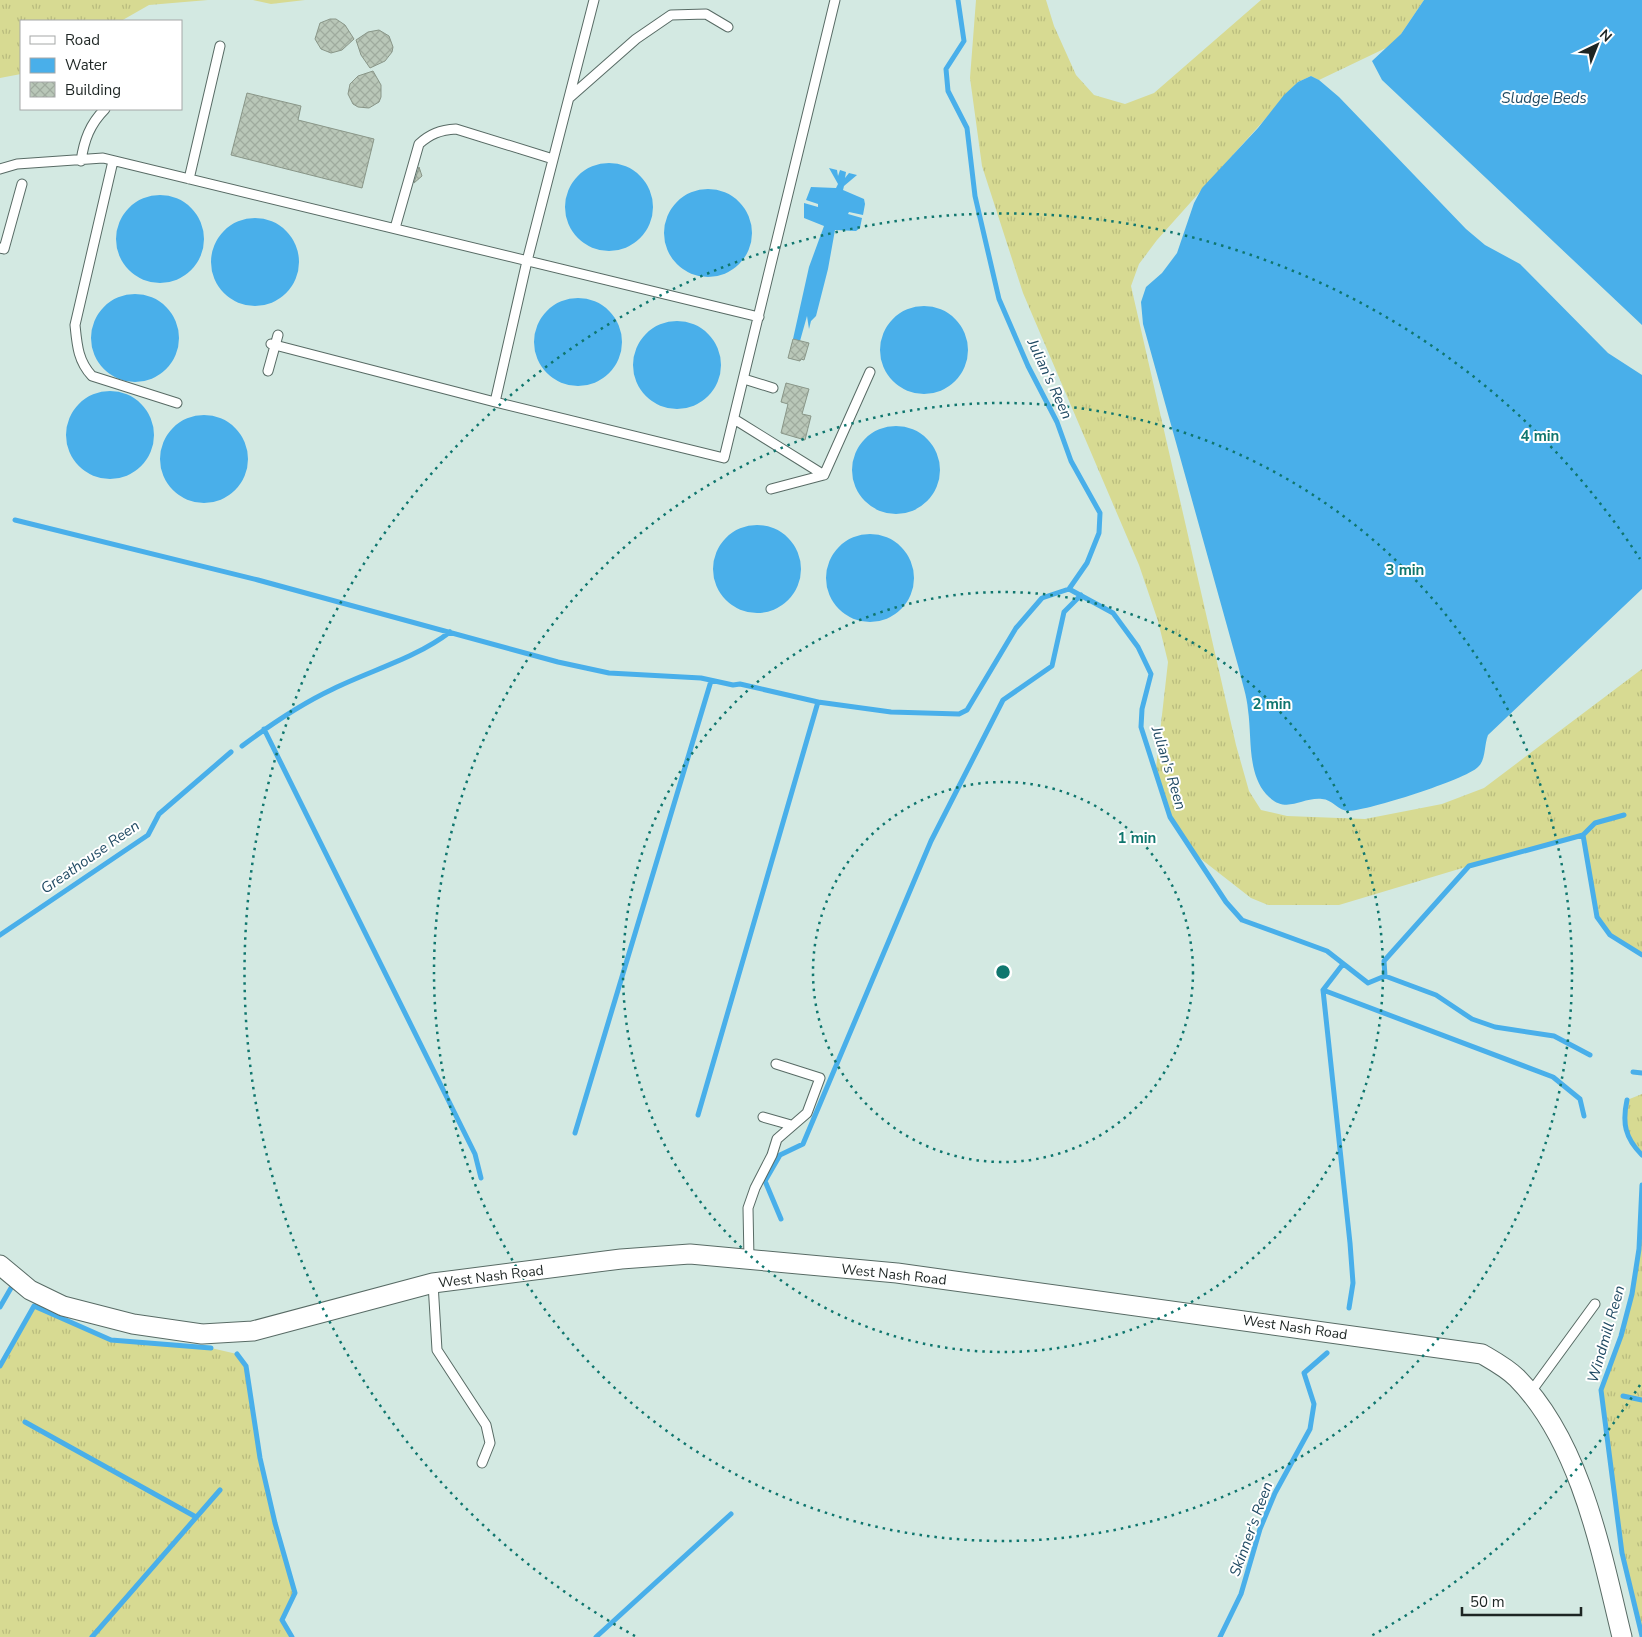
<svg xmlns="http://www.w3.org/2000/svg" width="1642" height="1637" font-family="'Nunito Sans',sans-serif">
<defs>
<pattern id="grass-tufts" width="24" height="20" patternUnits="userSpaceOnUse" patternTransform="scale(1.25)"><rect width="24" height="20" fill="#d7da92"/><path d="M3 7l-1-3M5 7V3M7 7l1-3M15 17l-1-3M17 17v-4M19 17l1-3" fill="none" stroke="#b8bb7e"/></pattern>
<pattern id="building-cross-hatch" width="8" height="8" patternUnits="userSpaceOnUse" patternTransform="scale(1.25)"><rect width="8" height="8" fill="#b9c7b8"/><path d="M0 0l8 8M0 8l8-8" fill="none" stroke="#9fab9e"/></pattern>
</defs>
<rect width="100%" height="100%" fill="#d3e9e2"/>
<!-- grass -->
<path fill="url(#grass-tufts)" d="M0,0H208L149,5L121,21H21V74L0,78Z
M253,0H305L271,4Z
M976,0H1046L1054,26L1076,75L1094,95L1125,104L1154,93L1261,0H1424L1401,34L1388,47L1319,80L1311,76L1298,82L1157,240L1139,264L1131,286L1236,745L1249,791L1261,810L1287,816L1365,819L1442,804L1484,788L1642,669V955L1610,935L1597,917L1583,835L1469,866L1339,905H1268L1251,898L1192,852L1170,817L1156,768L1168,662L1158,621L1139,565L1023,293L982,166L970,78Z
M1642,1094V1155C1625,1138 1622,1123 1627,1100Z
M1642,1185V1636L1622,1553L1601,1390L1621,1336L1632,1294L1639,1249Z
M34,1306L111,1340L211,1348L237,1354L246,1366L260,1458L275,1523L295,1593L282,1620L292,1637H0V1366Z"/>
<!-- water -->
<path fill="#49afea" d="M1424,0H1642V325L1382,80L1372,61L1401,34Z
M1311,76L1319,80L1339,97L1466,229L1485,245L1520,264L1608,353L1642,375V589L1488,735C1484,745 1486,760 1478,767C1465,780 1369,810 1349,811C1338,811 1332,799 1322,799C1300,797 1286,816 1266,794C1247,772 1252,737 1248,710C1247,696 1242,683 1239,669L1143,324L1141,302L1146,287L1162,273L1177,253L1194,203L1202,188L1258,128L1284,95L1298,82Z
M565 207a44 44 0 1 1 88 0a44 44 0 1 1-88 0Z
M829,168L837,170L838,176L840,170L846,172L845,178L849,173L857,175L844,186L843,190L864,199L865,204L863,215L849,212L848,214L862,218L860,228L856,231L835,230L828,269L816,316L811,321L809,329L807,316L800,341L793,339L809,267L824,226L804,218V203L818,207V204L806,200L811,187L836,188L838,184Z
M664 233a44 44 0 1 1 88 0a44 44 0 1 1-88 0Z
M116 239a44 44 0 1 1 88 0a44 44 0 1 1-88 0Z
M211 262a44 44 0 1 1 88 0a44 44 0 1 1-88 0Z
M91 338a44 44 0 1 1 88 0a44 44 0 1 1-88 0Z
M534 342a44 44 0 1 1 88 0a44 44 0 1 1-88 0Z
M880 350a44 44 0 1 1 88 0a44 44 0 1 1-88 0Z
M633 365a44 44 0 1 1 88 0a44 44 0 1 1-88 0Z
M66 435a44 44 0 1 1 88 0a44 44 0 1 1-88 0Z
M160 459a44 44 0 1 1 88 0a44 44 0 1 1-88 0Z
M852 470a44 44 0 1 1 88 0a44 44 0 1 1-88 0Z
M713 569a44 44 0 1 1 88 0a44 44 0 1 1-88 0Z
M826 578a44 44 0 1 1 88 0a44 44 0 1 1-88 0Z"/>
<g fill="none" stroke-linecap="round" stroke-linejoin="round">
<!-- stream -->
<path stroke="#49afea" stroke-width="5" d="M958,0L964,41L946,69L948,91L967,128L975,196L999,299L1028,366L1057,422L1071,461L1100,513L1099,533L1087,563L1069,589L1113,613L1138,647L1151,674L1142,709L1141,727L1170,817L1226,902L1242,920L1327,951L1368,983L1385,976L1436,995L1472,1019L1495,1027L1554,1036L1590,1055
M15,520L258,580L558,662L609,673L701,678L733,685L740,684L818,702L891,712L959,714L967,710L1016,628L1042,598L1069,589
M264,729L475,1154L481,1178
M242,746C270,725 301,704 333,689C372,670 416,658 450,632
M1583,835L1597,917L1610,935L1642,955
M0,935L148,835L159,814L231,752
M1343,964L1323,990L1350,1243L1353,1283L1349,1308
M1385,976L1384,961L1469,866L1583,835L1595,823L1624,815
M1323,990L1553,1077L1580,1099L1584,1116
M1633,1072L1642,1073
M1627,1100C1622,1123 1625,1138 1642,1155
M698,1115L818,702
M575,1133L711,681
M1642,1185L1639,1249L1632,1294L1621,1336L1601,1390L1622,1553L1642,1636
M781,1219L765,1181L780,1155L803,1144L931,841L1003,700L1052,666L1064,612L1081,595
M0,1307L11,1288
M237,1354L246,1366L260,1458L275,1523L295,1593L282,1620L292,1637
M0,1366L34,1306L111,1340L211,1348
M1623,1396L1642,1400
M25,1422L196,1517
M92,1637L220,1490
M596,1637L731,1514
M1220,1637L1241,1594L1260,1529L1275,1493L1310,1429L1314,1404L1304,1373L1327,1353"/>
</g>
<!-- building -->
<path fill="url(#building-cross-hatch)" stroke="#899688" d="M330,19H336L345,25L354,39L342,50L331,53L321,49L315,39L320,23Z
M379,30L389,36L393,47L392,52L385,61L370,68L361,55L356,40L368,32Z
M373,71L381,85V97L379,102L369,108L358,107L353,104L348,94L350,84L358,76Z
M247,93L301,106L298,120L374,139L362,188L231,155Z
M419,167L422,176L414,183Z
M793,339L809,343L804,360L801,359L800,361L788,358Z
M786,383L809,389L802,414L811,416L805,440L781,433L788,404L781,402Z"/>
<g fill="none" stroke-linecap="round" stroke-linejoin="round">
<!-- service casing -->
<g stroke="#586b65" stroke-width="11">
<path id="service" d="M594,0L527,261L495,402L724,458L835,0
M569,98L636,39L671,15L706,14L728,27
M81,161C84,140 90,124 105,109
M113,161L75,325C77,345 78,361 92,376L177,403
M0,169L17,164L103,158L759,317
M189,179L220,46
M395,228L419,144C430,134 440,130 456,129L553,159
M0,248L4,249L22,184
M271,344L495,402
M268,371L278,335
M744,379L773,388
M734,419L824,475
M771,489L824,475L870,372
M763,1117L791,1125
M749,1259L748,1208L755,1188L772,1155L777,1139L807,1113L820,1078L776,1064
M433,1283L437,1350L486,1425L490,1443L482,1463
M1530,1393L1595,1304"/>
</g>
<!-- minor casing -->
<g stroke="#586b65" stroke-width="21">
<path id="minor" d="M0,1265L30,1290L63,1306L133,1324L202,1334L253,1331L433,1283L621,1259L690,1254L897,1273L1482,1354C1494,1361 1507,1368 1517,1378C1581,1443 1601,1551 1622,1637"/>
</g>
<!-- service -->
<use href="#service" stroke="#fff" stroke-width="9"/>
<!-- minor -->
<use href="#minor" stroke="#fff" stroke-width="19"/>
</g>
<!-- distance rings -->
<g fill="none" stroke="#0f766e" stroke-width="2.5" stroke-dasharray="2.5 5">
<circle cx="1003" cy="972" r="190"/>
<circle cx="1003" cy="972" r="380"/>
<circle cx="1003" cy="972" r="569"/>
<path d="M1640 1385A759 759 0 0 1 1371 1636M635 1636A759 759 0 1 1 1640 559"/>
</g>
<g text-anchor="middle" stroke-width="4" stroke-linejoin="round" paint-order="stroke">
<!-- street labels -->
<g font-size="14" fill="#1d2523" stroke="#fff">
<text transform="translate(894 1274) rotate(6)" y="5">West Nash Road</text>
<text transform="translate(491 1276) rotate(-7)" y="5">West Nash Road</text>
<text transform="translate(1295 1327) rotate(8)" y="5">West Nash Road</text>
</g>
<!-- water labels -->
<g font-size="15" font-style="italic" fill="#214b64" stroke="#fff">
<text x="1544" y="103">Sludge Beds</text>
<text transform="translate(1050 379) rotate(65)" y="5">Julian's Reen</text>
<text transform="translate(1169 768) rotate(73)" y="5">Julian's Reen</text>
<text transform="translate(90 857) rotate(-35)" y="5">Greathouse Reen</text>
<text transform="translate(1606 1334) rotate(-74)" y="5">Windmill Reen</text>
<text transform="translate(1251 1529) rotate(-70)" y="5">Skinner's Reen</text>
</g>
</g>
<circle cx="1003" cy="972" r="8" fill="#0f766e" stroke="#fff" stroke-width="2.5"/>
<g font-size="15" text-anchor="middle" font-weight="bold" fill="#0f766e" stroke="#fff" stroke-width="4" stroke-linejoin="round" paint-order="stroke">
<text x="1540" y="441">4 min</text>
<text x="1405" y="575">3 min</text>
<text x="1272" y="709">2 min</text>
<text x="1137" y="843">1 min</text>
</g>
<!-- legend -->
<rect x="20" y="20" width="162" height="90" fill="#ffffff" stroke="#a5a8a7"/>
<rect x="30" y="36" width="25" height="8" fill="#ffffff" stroke="#a5a8a7"/>
<text x="65" y="45" font-size="15" fill="#1d2523">Road</text>
<rect x="30" y="58" width="25" height="15" fill="#49afea" stroke="#a5a8a7"/>
<text x="65" y="70" font-size="15" fill="#1d2523">Water</text>
<rect x="30" y="82" width="25" height="15" fill="url(#building-cross-hatch)" stroke="#a5a8a7"/>
<text x="65" y="95" font-size="15" fill="#1d2523">Building</text>
<!-- north arrow -->
<g transform="translate(1597 45) rotate(43)" stroke="#ffffff" stroke-width="4" paint-order="stroke">
<path d="M0-4L9 19L0 12L-9 19Z" fill="#1d2523"/>
<text y="-8" font-size="14" font-weight="bold" text-anchor="middle" fill="#1d2523">N</text>
</g>
<!-- scale -->
<path d="M1462 1607v8h119v-8" fill="none" stroke="#1d2523" stroke-width="2.5"/>
<text x="1470" y="1607" font-size="15" fill="#1d2523" stroke="#ffffff" stroke-width="4" paint-order="stroke">50 m</text>
</svg>
